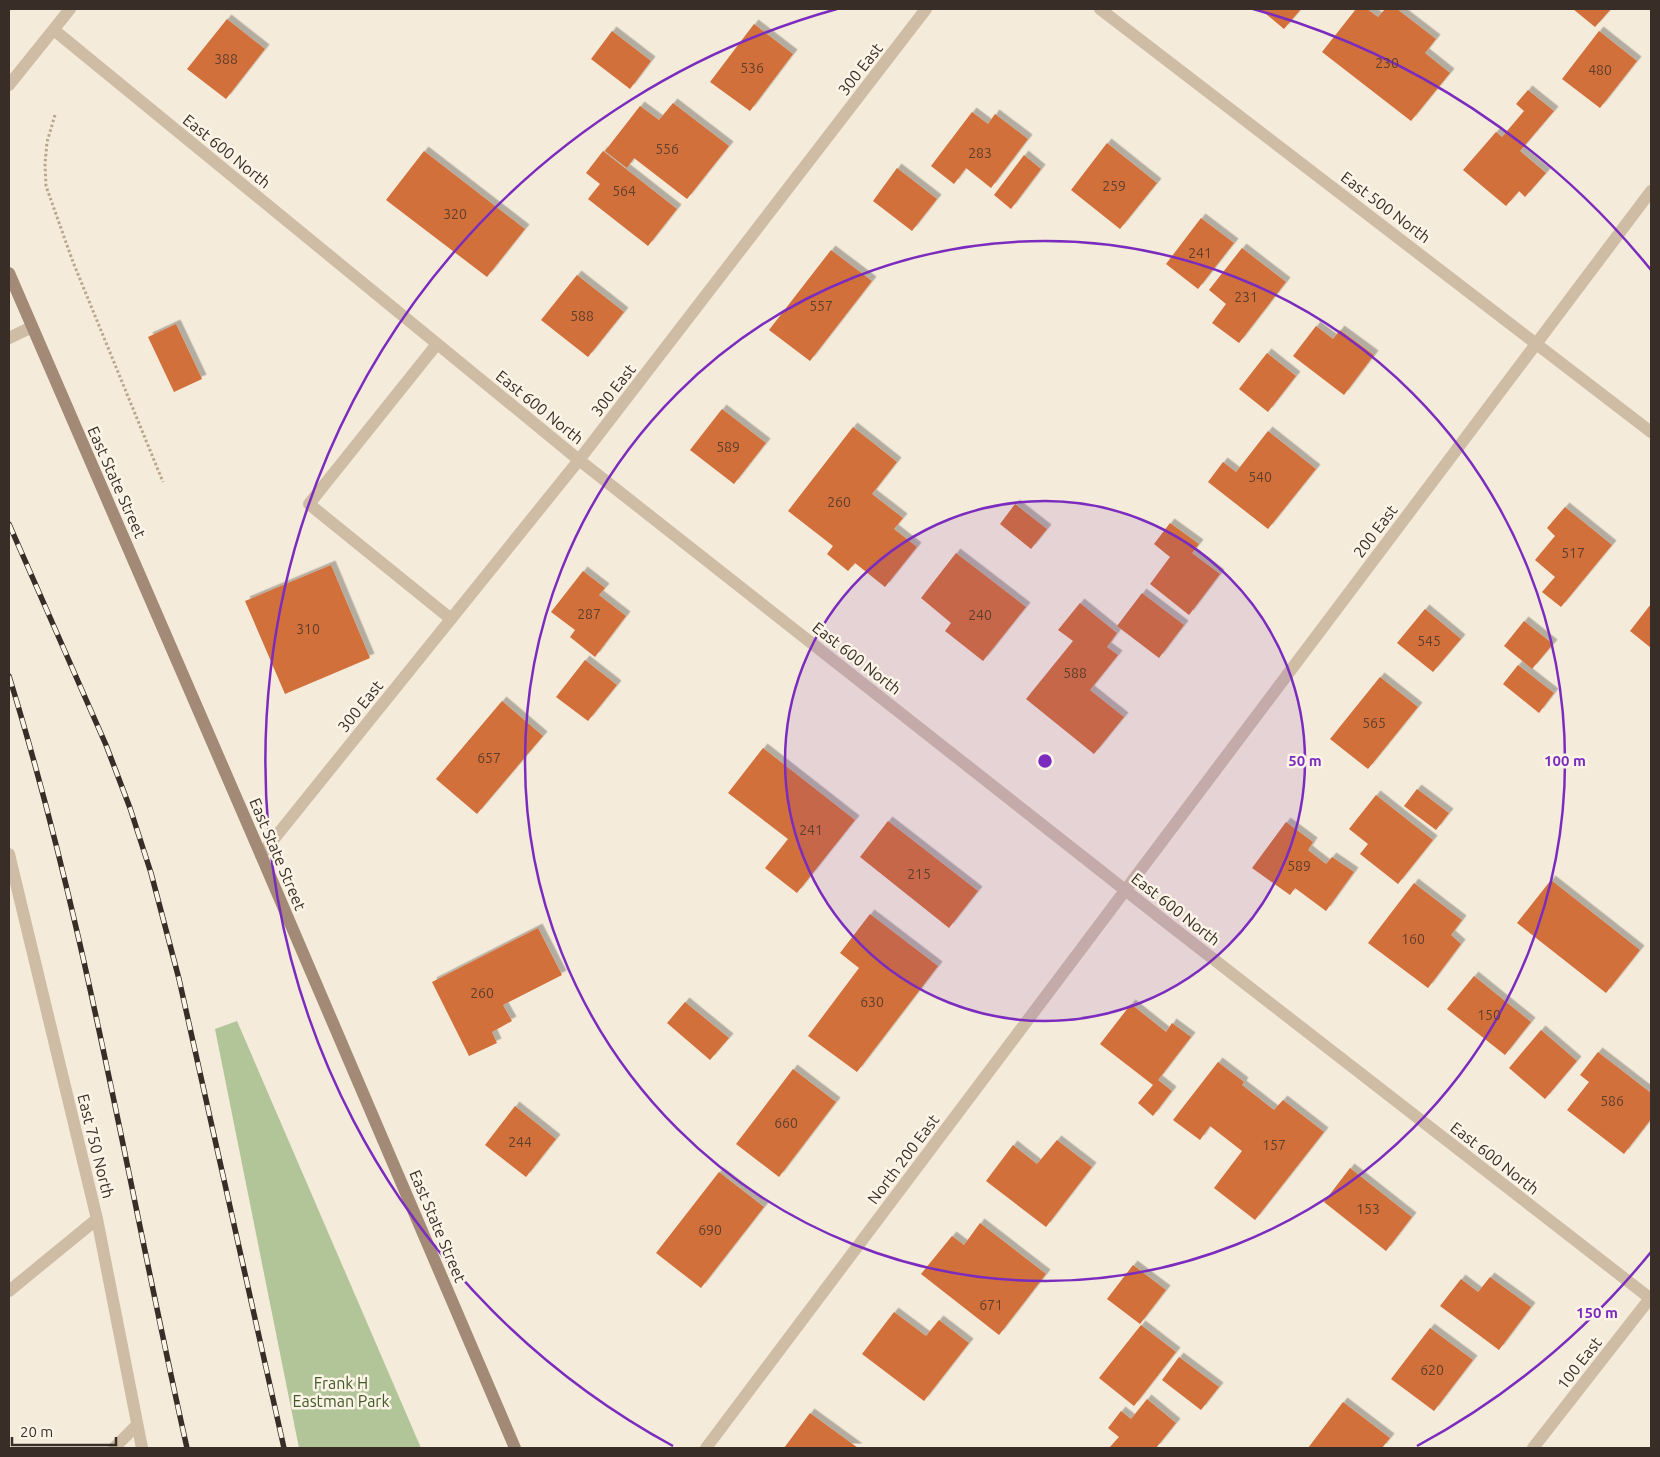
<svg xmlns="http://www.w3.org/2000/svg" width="1660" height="1457" font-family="Ubuntu,sans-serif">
<defs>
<filter id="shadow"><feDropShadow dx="4.5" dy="-4.5" stdDeviation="0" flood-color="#0004"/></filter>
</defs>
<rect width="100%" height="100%" fill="#f4ebda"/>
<!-- green -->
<path fill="#b2c599" d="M237,1021L421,1448H299L215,1029Z"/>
<!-- building -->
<path fill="#d26f3b" filter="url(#shadow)" d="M1260,9H1301L1284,29Z
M1356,9H1367L1378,17L1385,9H1397L1436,39L1425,53L1450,73L1411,121L1322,52Z
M1573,9H1611L1595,27Z
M227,19L265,49L226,99L187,69Z
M754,24L793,54L750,111L710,82Z
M612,31L651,61L630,89L591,59Z
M1599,31L1637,61L1600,108L1562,79Z
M1528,90L1554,111L1520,151L1546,173L1525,197L1519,191L1506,206L1463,170L1496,132L1502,137L1524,111L1516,104Z
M673,103L729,146L687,199L634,158L627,168L605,151L640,106L659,120Z
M972,112L988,124L995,114L1028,139L991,188L966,168L954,184L931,166Z
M1107,143L1157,183L1120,229L1071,190Z
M424,151L525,229L487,277L386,200Z
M603,151L677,209L648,246L588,199L600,184L586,173Z
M1024,155L1041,169L1011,209L994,195Z
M897,168L937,199L912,231L873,201Z
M1201,218L1234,243L1198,289L1166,264Z
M1242,248L1286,282L1239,343L1212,323L1226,304L1209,290Z
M831,250L872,281L810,361L769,330Z
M577,275L624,312L588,357L541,320Z
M176,324L202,379L174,392L148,337Z
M1316,326L1333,339L1340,330L1374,355L1344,395L1293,356Z
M1267,353L1296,376L1268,412L1239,389Z
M722,409L766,443L734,484L690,450Z
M853,427L897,462L872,494L903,518L894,529L917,547L885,587L855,563L848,571L827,554L833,546L788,511Z
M1268,431L1316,469L1268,529L1208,482L1223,462L1236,472Z
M1015,504L1047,529L1031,549L1000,524Z
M1565,507L1612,545L1561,607L1542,592L1555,577L1535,560L1555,536L1547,528Z
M1170,523L1199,544L1192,553L1220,574L1189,615L1150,584L1170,557L1154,544Z
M956,553L1026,607L983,661L945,631L951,623L921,598Z
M331,565L370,658L285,694L245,601Z
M583,571L605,588L599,595L626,616L595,657L570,637L575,630L551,612Z
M1142,593L1184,625L1159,658L1117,626Z
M1080,603L1117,633L1107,647L1118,655L1090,690L1124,717L1094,754L1026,699L1073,641L1058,630Z
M1651,604V648L1630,631Z
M1425,609L1461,639L1433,672L1397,643Z
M1524,621L1553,644L1532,669L1504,646Z
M585,660L617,685L588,721L556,697Z
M1518,665L1554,693L1539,713L1503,684Z
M1380,677L1418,707L1368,769L1330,739Z
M502,701L543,736L477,814L436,779Z
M763,748L855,820L797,893L765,868L788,839L728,793Z
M1417,789L1449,813L1436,830L1404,806Z
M1376,795L1433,840L1398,884L1360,854L1368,844L1349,829Z
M888,821L978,891L949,928L860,857Z
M1286,822L1313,842L1308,850L1326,864L1332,857L1354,872L1326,911L1295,888L1290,895L1252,868Z
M1551,880L1640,950L1606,993L1517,923Z
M1414,883L1462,920L1451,935L1461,944L1428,988L1368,943Z
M870,914L938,966L857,1072L808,1036L859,968L840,953Z
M538,928L562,975L503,1005L512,1021L492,1032L497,1043L469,1056L432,982Z
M1474,976L1531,1022L1505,1055L1447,1009Z
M685,1002L729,1038L710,1060L667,1023Z
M1131,1004L1166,1032L1172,1023L1191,1037L1158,1080L1172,1091L1153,1116L1138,1103L1153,1085L1100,1044Z
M1541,1030L1577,1061L1545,1099L1509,1068Z
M1598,1052L1651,1093V1119L1624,1154L1567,1110L1589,1082L1580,1075Z
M1218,1062L1244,1082L1242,1085L1274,1110L1283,1100L1324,1132L1255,1220L1214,1188L1242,1151L1210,1126L1200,1140L1173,1120Z
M793,1069L836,1102L779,1177L736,1144Z
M515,1106L556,1139L526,1177L485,1145Z
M1057,1140L1092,1167L1046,1227L986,1181L1013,1145L1037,1164Z
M1350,1168L1412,1217L1386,1251L1324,1202Z
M719,1172L764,1207L701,1288L656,1253Z
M980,1223L1046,1274L999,1335L921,1274L952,1236L964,1245Z
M1133,1265L1166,1290L1140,1324L1107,1299Z
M1490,1277L1531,1307L1499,1350L1440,1306L1461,1279L1478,1292Z
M894,1312L926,1336L939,1320L969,1343L924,1401L862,1354Z
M1141,1325L1176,1352L1134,1406L1099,1378Z
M1430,1328L1473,1360L1434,1411L1391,1379Z
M1179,1357L1219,1387L1201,1410L1162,1380Z
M1147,1399L1176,1423L1156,1448H1109L1119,1437L1108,1428L1121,1411L1131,1419Z
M1343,1402L1390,1438L1382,1448H1308Z
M810,1413L858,1448H784Z"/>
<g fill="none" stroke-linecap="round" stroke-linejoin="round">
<!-- path -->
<path stroke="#baa68f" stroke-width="3" stroke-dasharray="2.5 2.5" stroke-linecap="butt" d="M55,115L47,142L45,164L46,186L73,262L163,482"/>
<!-- service -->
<path stroke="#cebca5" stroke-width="12" d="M437,344L309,504L451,619
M9,1291L97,1219
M114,1448L137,1425"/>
<!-- minor -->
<path stroke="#cebca5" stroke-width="12" d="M1100,9L1651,432
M54,30L579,460L1167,923L1651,1299
M9,85L70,9
M9,338L32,327
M9,854L97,1219L142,1448
M261,855L579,460L926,9
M706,1448L1651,191
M1533,1448L1651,1297"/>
<!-- secondary -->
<path stroke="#a28a76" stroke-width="12" d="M9,273L261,855L515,1448"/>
<!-- rail casing -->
<g stroke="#392e27" stroke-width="5.5">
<path id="rail" d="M9,524L106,745L130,808L151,873L179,979L284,1448
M9,676C87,928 129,1191 187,1448"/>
</g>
<!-- rail -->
<use href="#rail" stroke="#fbf4e7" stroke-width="4" stroke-dasharray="11" stroke-linecap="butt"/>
</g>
<!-- distance rings -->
<circle cx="1045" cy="761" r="260" fill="#7b2cbf" fill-opacity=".12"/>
<g fill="none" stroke="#7b2cbf" stroke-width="2.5">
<circle cx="1045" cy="761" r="260"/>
<circle cx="1045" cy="761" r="520"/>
<path d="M1651 1252A780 780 0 0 1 1417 1446M673 1446A780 780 0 0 1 837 9M1253 9A780 780 0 0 1 1651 270"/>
</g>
<g text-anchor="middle" stroke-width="5" stroke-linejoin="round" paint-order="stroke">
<!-- number labels -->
<g font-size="14" fill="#5f3e2c">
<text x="226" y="64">388</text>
<text x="1387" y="68">230</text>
<text x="752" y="73">536</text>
<text x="1600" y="75">480</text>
<text x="667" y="154">556</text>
<text x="980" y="158">283</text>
<text x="1114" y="191">259</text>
<text x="624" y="196">564</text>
<text x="455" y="219">320</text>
<text x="1200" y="258">241</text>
<text x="1246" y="302">231</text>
<text x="821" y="311">557</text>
<text x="582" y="321">588</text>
<text x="728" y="452">589</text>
<text x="1260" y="482">540</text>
<text x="839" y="507">260</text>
<text x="1573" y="558">517</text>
<text x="589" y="619">287</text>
<text x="980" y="620">240</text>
<text x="308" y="634">310</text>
<text x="1429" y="646">545</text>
<text x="1075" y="678">588</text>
<text x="1374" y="728">565</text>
<text x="489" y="763">657</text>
<text x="811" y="835">241</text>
<text x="1299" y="871">589</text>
<text x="919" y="879">215</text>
<text x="1413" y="944">160</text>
<text x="482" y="998">260</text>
<text x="872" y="1007">630</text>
<text x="1489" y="1020">150</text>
<text x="1612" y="1106">586</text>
<text x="786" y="1128">660</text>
<text x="520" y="1147">244</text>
<text x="1274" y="1150">157</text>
<text x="1368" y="1214">153</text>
<text x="710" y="1235">690</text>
<text x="991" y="1310">671</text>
<text x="1432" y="1375">620</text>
</g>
<!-- street labels -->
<g font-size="16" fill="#392e27" stroke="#fbf4e7">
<text transform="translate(860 69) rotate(-52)" y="6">300 East</text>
<text transform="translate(227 151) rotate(39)" y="6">East 600 North</text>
<text transform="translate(1386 207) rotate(37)" y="6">East 500 North</text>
<text transform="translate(613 390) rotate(-52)" y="6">300 East</text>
<text transform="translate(540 407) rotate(39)" y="6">East 600 North</text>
<text transform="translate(117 482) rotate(66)" y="6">East State Street</text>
<text transform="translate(1375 531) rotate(-53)" y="6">200 East</text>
<text transform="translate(857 658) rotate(38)" y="6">East 600 North</text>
<text transform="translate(360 706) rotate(-51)" y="6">300 East</text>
<text transform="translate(278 854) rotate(67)" y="6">East State Street</text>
<text transform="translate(1176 909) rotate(38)" y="6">East 600 North</text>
<text transform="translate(96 1146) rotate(76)" y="6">East 750 North</text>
<text transform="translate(1495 1158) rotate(38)" y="6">East 600 North</text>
<text transform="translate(903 1159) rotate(-53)" y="6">North 200 East</text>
<text transform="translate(438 1226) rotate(67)" y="6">East State Street</text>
<text transform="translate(1579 1363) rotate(-52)" y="6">100 East</text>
</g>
<!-- park labels -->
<g font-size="16" fill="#425a28" stroke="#fbf4e7">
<text x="341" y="1389">Frank H<tspan x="341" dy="18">Eastman Park</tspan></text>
</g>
</g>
<circle cx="1045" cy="761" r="8" fill="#7b2cbf" stroke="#fbf4e7" stroke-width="2.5"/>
<g font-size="15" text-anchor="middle" font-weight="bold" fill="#7b2cbf" stroke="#fbf4e7" stroke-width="5" stroke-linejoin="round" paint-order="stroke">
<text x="1305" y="766">50 m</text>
<text x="1565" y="766">100 m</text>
<text x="1597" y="1318">150 m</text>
</g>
<!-- border -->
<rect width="1660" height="1457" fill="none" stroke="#392e27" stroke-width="20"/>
<!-- scale -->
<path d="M12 1437v8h104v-8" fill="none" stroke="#392e27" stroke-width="2.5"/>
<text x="20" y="1437" font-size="15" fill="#392e27" stroke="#fbf4e7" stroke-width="4" paint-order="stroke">20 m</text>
</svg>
